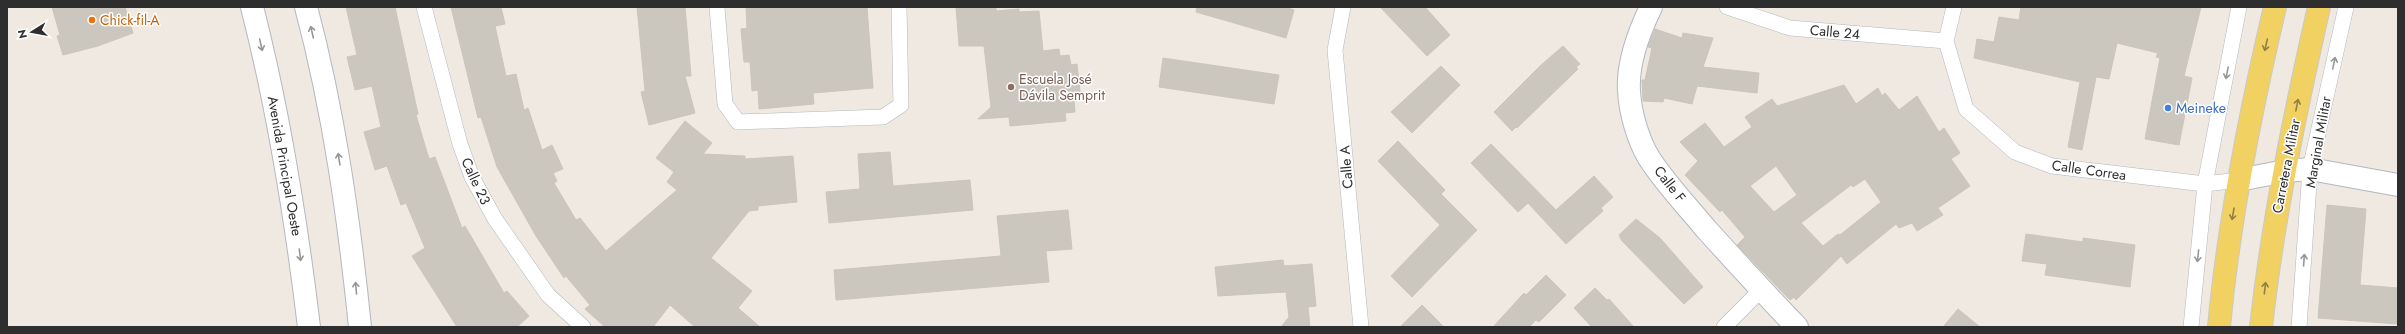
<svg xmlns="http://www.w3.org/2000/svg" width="2405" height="334" font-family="Jost,sans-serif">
<rect width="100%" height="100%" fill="#efe9e1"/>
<!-- building -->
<path fill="#cbc7bf" stroke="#cbc5ba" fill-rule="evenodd" d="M52,7H125L133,33L98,46L63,55L57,36L60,35Z
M346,7H395L418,114L416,115L429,159L435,157L462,228L465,226L504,293L507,291L529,316L517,327H457L412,256L425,248L406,203L401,205L387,166L375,170L364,132L381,127L372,86L355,90L347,57L357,55Z
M451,7H501L505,24L495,26L506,76L516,74L524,110L528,108L542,150L552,145L563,169L553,173L557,181L554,183L576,220L580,218L606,251L677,190L667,182L674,172L656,158L685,121L712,143L703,154L745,156V159L793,156L797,202L758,206V210L749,211L711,258L752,291L738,308L760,327H695L670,305L653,327H605L585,309L590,305L566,276L564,278L536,236L497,167L481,117L478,118Z
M637,7H685L691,76H685L695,113L649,125L641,92L645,91Z
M746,7H867L873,88L813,93L814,104L759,109L758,90L752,91L750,62H744L741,29L747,28Z
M956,7H996V11L1019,9V12L1039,11L1043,51L1059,49L1060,56L1069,55L1071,65L1077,64L1081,100L1074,101L1075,112L1065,113L1066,121L1010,126L1009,117L978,119L991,107L984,46H959Z
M1197,7H1285L1294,10L1286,38L1196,12Z
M1380,7H1425L1450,35L1427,56Z
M2021,7H2201L2184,76L2192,78L2179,145L2145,139L2160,58L2156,57L2158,53L2117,43L2109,79L2096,77L2082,150L2068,147L2080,82L1974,58L1977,39L1994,42L1999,17L2019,20Z
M1655,29L1682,38L1683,33L1713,38L1703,67L1759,73L1757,93L1697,86L1692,104L1664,98L1663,102L1643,101L1642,80H1645L1652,48L1648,47Z
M1563,46L1580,64L1576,67L1578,69L1517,128L1516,127L1512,131L1494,112L1540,66Z
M1163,58L1279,75L1274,104L1159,87Z
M1441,66L1460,85L1412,133L1391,112Z
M1844,85L1856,104L1878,88L1882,96L1885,93L1899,110L1917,96L1939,132L1944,128L1960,153L1951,159L1970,186L1938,208L1943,215L1917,231L1912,223L1899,228L1896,224L1847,264L1841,256L1796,300L1794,297L1790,300L1737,245L1745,237L1722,210L1720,212L1685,175L1698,161L1680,142L1705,123L1724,147L1752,127L1745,117L1772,99L1777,106ZM1776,166L1797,195L1774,212L1750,186ZM1865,179L1881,202L1840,235L1838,234L1823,246L1801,223L1851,185L1853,187Z
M1398,141L1445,190L1441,194L1477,230L1412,297L1391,276L1440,225L1378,161Z
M1491,144L1556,210L1594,176L1613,197L1601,208L1603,211L1566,244L1528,203L1518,212L1471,163Z
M890,152L893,186L970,180L973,210L829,223L826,192L860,189L858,154Z
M2327,205L2366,209L2360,285L2398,288V324L2318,318Z
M1068,210L1072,249L1046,251L1049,282L836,300L834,270L1001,256L997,216Z
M1636,219L1660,238L1703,287L1684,304L1622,241L1619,235Z
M2026,234L2083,242V238L2135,245L2130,287L2045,275L2047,264L2022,261Z
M1283,260L1284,266L1312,264L1316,306L1308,307L1310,327H1281L1289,317L1286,292L1218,296L1215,267Z
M1546,275L1566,295L1539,322L1536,320L1529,327H1493L1524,293L1526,295Z
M1595,288L1607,300L1609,299L1634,327H1592L1574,308Z
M1422,305L1444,327H1400Z
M1958,309L1980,327H1943Z"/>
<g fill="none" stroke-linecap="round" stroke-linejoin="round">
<!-- street casing -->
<g stroke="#b4b7c1" stroke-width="16">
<path id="street" d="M424,7L460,144L472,177L495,219L548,295L583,327
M717,7L725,104L738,122L883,117L901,105L899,7
M1343,7L1335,50L1361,327
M1727,7L1790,28L1946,41
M1954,7L1946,41L1966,109L2015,152L2052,166L2205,184L2239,180
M1724,327L1761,290
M2191,327L2205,184L2239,7
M2299,327L2310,169L2346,7"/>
</g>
<!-- secondary casing -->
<g stroke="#b4b7c1" stroke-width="24">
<path id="secondary" d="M252,7C279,112 296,219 309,327
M306,7C334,112 349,219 360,327
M1651,7C1639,32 1627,63 1629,91C1630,112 1638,140 1649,158C1665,183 1687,206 1706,229C1736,262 1766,295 1797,327
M2239,180L2285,171L2310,169L2398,185"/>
</g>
<!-- primary casing -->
<g stroke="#c9c9c9" stroke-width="24">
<path id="primary" d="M2219,327C2229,219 2250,113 2275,7
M2261,327C2273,219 2295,113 2319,7"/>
</g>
<!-- street -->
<use href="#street" stroke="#fff" stroke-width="15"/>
<!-- secondary -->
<use href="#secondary" stroke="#fff" stroke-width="22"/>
<!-- primary -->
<use href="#primary" stroke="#f2d163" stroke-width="22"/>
</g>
<!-- one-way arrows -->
<defs><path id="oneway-shaft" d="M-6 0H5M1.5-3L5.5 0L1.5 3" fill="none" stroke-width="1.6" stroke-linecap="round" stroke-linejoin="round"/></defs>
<g stroke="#969696">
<use href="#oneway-shaft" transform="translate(312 32) rotate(-103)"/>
<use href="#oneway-shaft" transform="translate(261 45) rotate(77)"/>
<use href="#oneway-shaft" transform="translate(2334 63) rotate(-78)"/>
<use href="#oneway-shaft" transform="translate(2227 73) rotate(101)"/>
<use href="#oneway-shaft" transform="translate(339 159) rotate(-99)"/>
<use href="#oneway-shaft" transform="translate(300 255) rotate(83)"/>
<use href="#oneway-shaft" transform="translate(2198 256) rotate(96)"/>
<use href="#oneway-shaft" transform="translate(2304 260) rotate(-86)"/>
<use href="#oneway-shaft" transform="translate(356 288) rotate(-95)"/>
</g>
<g stroke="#908048">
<use href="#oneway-shaft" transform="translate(2266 45) rotate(103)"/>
<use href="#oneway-shaft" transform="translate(2297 105) rotate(-79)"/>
<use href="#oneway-shaft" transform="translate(2233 214) rotate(100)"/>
<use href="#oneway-shaft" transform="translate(2265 288) rotate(-83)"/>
</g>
<!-- markers -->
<circle fill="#e8710a" stroke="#fff" stroke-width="1.5" cx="92" cy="20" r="4"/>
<circle fill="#8d6e63" stroke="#fff" stroke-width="1.5" cx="1011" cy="87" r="4"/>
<circle fill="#3f7fe0" stroke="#fff" stroke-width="1.5" cx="2168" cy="108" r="4"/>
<g text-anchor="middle" stroke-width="3" stroke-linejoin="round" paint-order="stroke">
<!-- food labels -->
<g font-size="14" fill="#c56008" stroke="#fff" text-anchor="start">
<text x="100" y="25">Chick-fil-A</text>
</g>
<!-- street labels -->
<g font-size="14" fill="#2e2e2e" stroke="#fff">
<text transform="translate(1835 32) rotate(5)" y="5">Calle 24</text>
<text transform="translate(2318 142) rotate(-80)" y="5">Marginal Militar</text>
<text transform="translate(285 166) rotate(80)" y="5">Avenida Principal Oeste</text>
<text transform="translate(2286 166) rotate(-79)" y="5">Carretera Militar</text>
<text transform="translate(1346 167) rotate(-95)" y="5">Calle A</text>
<text transform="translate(2089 170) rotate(8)" y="5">Calle Correa</text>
<text transform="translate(476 181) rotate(65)" y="5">Calle 23</text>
<text transform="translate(1670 184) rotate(52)" y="5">Calle F</text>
</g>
<!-- education labels -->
<g font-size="14" fill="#785e54" stroke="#fff" text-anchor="start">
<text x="1019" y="84">Escuela José<tspan x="1019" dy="16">Dávila Semprit</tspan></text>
</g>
<!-- shop labels -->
<g font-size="14" fill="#366cbe" stroke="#fff" text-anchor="start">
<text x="2176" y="113">Meineke</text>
</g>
</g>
<!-- border -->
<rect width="2405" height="334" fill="none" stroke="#2e2e2e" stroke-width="16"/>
<!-- north arrow -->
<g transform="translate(32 32) rotate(259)" stroke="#ffffff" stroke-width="3" paint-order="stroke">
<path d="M0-3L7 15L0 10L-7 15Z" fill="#2e2e2e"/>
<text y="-6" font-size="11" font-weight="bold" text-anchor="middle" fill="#2e2e2e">N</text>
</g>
</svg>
